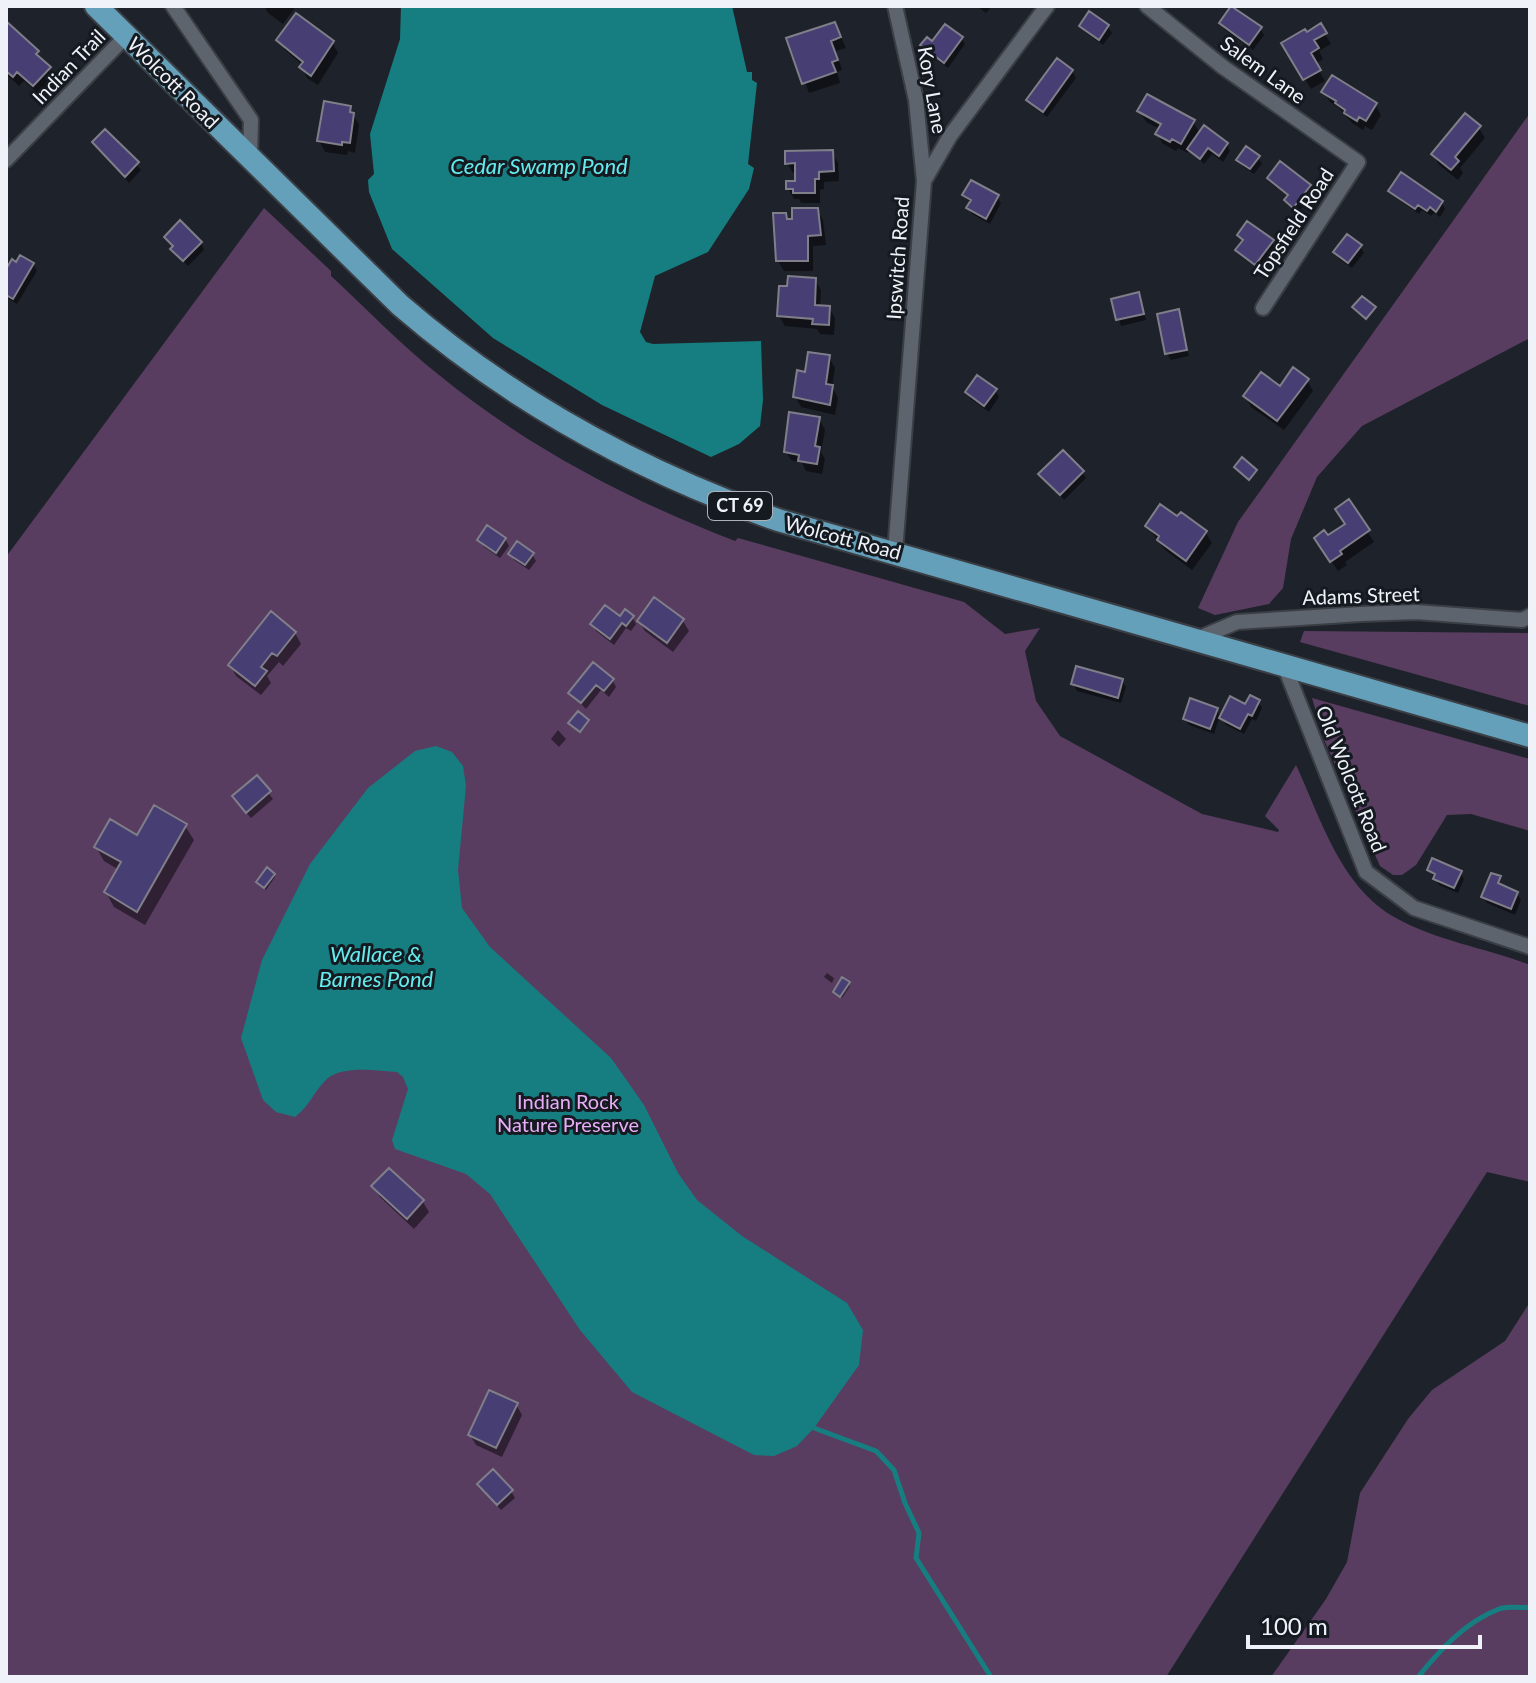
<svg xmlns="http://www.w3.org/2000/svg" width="1536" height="1683" font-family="Lato,sans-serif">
<rect width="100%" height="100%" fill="#1e232b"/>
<!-- green -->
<path fill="#593d60" d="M1530,113V338L1362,426L1317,477L1291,539L1283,588L1269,604L1215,615L1198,608L1238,522Z
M264,208L331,271V276C367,309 401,345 439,375C527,447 629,500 735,541L738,538L964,602L1005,634L1040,628L1025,651L1036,701L1060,736L1202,814L1278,832L1279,830L1265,816L1296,765C1321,819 1341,888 1396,918C1437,941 1486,948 1530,965V1182L1487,1172L1166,1677H6V557Z
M1304,631L1530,633V706L1300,642Z
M1312,698L1530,759V831L1471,814L1447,815L1416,865L1402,875H1393L1380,866L1325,742Z
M1530,1302V1677H1271L1326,1599L1347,1562L1360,1493L1408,1419L1432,1390L1505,1341Z"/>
<!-- water -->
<path fill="#167e80" d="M401,6H732L747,72H752V80L757,83L748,164L754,168L749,189L708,252L655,276L640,332L646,342L653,344L761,341L763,400L760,426L739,444L711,457L602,405L493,338L392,249L369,192L368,180L374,174L370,134L400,39Z
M436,746L452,752L463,766L466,786L458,870L462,908L490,947L611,1058L644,1105L678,1173L697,1200L742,1236L847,1303L863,1330L859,1365L814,1428L797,1446L774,1456L754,1455L632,1392L580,1330L490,1194L466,1174L395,1149L392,1140L408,1089L403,1077L397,1072C378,1071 345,1065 328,1078C315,1089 310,1106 295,1117L276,1112L263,1100L241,1038L262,960L310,864L368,788L415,751Z"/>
<!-- shadow -->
<path fill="#0007" d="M264,6H296L283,24L268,13Z
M977,6H992L986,13Z
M1090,14L1108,27L1112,33L1103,45L1085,32L1081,26Z
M6,24L37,53L55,79L40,95L24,81L19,86L6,74Z
M1221,24L1260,28L1264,35L1253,50L1225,30Z
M1320,26L1331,44L1319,51L1323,59L1315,64L1325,81L1311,89L1283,43Z
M840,35L846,48L836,51L842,70L837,72L840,83L809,93L789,40Z
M961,38L965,44L948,68L926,52L923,46Z
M279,40L332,42L338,53L318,85L307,78L302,65L285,50Z
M1072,71L1076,78L1047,117L1032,106L1029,100Z
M1324,92L1375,104L1381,115L1372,130L1365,126L1363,130L1352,123L1339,108L1330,102Z
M350,108L359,125L355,153L348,151L347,155L325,152L319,141Z
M1140,111L1193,121L1200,134L1227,144L1230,151L1223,162L1212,154L1204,164L1189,150L1188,153L1178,148L1176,151L1163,144L1157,134L1160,129L1146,122Z
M1479,128L1485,138L1460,168L1463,173L1458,180L1439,165L1433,154Z
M105,132L141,170L129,183L95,142Z
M832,152L838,163L839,181L824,182V189L820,190V203H801L799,199H794L788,188L797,183V173H793L787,163Z
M1258,157L1262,164L1254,174L1242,166L1239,160Z
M1269,178L1310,186L1314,192L1298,213L1286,200L1289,197L1273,185Z
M1391,191L1442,203L1445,209L1440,217L1434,213L1431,216L1422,210L1419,214L1395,197Z
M965,195L997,197L1001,203L990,224L972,214L969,208L971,203Z
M817,210L823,220L826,245L813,246V271H784L778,261L785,215L788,221Z
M1239,235L1272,241L1276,248L1260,270L1242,257L1238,251L1243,243Z
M167,237L201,243L204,250L188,266L177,255Z
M1360,246L1364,253L1352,268L1339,259L1336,252Z
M33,264L37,271L17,304L6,297V273Z
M815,280L821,290L820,307L829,308L835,318L834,335L820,334L817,329L785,326L779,316Z
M1138,295L1146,320L1121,326L1113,301Z
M1178,311L1189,356L1171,360L1167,354Z
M829,357L835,368L832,387L838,398L835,415L801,407L795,396L806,374Z
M1307,380L1313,391L1284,430L1251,407L1245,396Z
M995,390L999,397L989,412L971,399L967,393Z
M819,419L825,430L821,452L825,459L822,474L806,471L802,463L791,460L785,450Z
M1082,472L1086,478L1064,500L1041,474Z
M1349,502L1374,542L1345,562L1347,565L1338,571L1322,548L1347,525Z
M1147,526L1206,533L1212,543L1192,570L1165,550Z
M505,539L509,546L500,558L484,547L480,540Z
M511,554H532L536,561L529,570L514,560Z
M654,600L683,621L689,631L673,652L645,631L639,621Z
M632,617L636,624L631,631L626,628L614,645L596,631L592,624Z
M295,633L301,644L283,666L279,662L267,676L271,683L261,695L236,676L230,665Z
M593,665L613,681L616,687L609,697L601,690L586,709L570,693Z
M1122,681L1126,687L1121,703L1077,691L1073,684Z
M1258,702L1262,708L1256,721L1252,719L1244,734L1226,725L1222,718Z
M1216,709L1220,716L1214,734L1189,725L1185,719Z
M558,730L566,739L559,747L551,739Z
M256,778L273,799L251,818L238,803Z
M185,826L194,840L145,925L114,907L106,892L119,870L104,861L96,847Z
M1429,870L1460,872L1464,879L1458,893L1439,885Z
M274,875L275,877L266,890L260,885Z
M1499,878L1502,887L1517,893L1521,900L1515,915L1487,903L1483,897Z
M827,973L834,978L832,983L824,977Z
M848,983L850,986L842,998L836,995L835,992Z
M389,1170L423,1202L429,1212L414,1229L380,1197L374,1187Z
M516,1404L522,1415L502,1457L476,1445L470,1435Z
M483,1490L511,1491L515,1498L501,1510Z"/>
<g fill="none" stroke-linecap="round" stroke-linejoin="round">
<!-- stream -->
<path stroke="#167e80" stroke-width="5" d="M814,1428L876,1451L894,1470L905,1503L919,1533L916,1558L991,1677
M1418,1677C1440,1650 1465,1622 1499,1609C1508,1605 1520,1609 1530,1607"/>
</g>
<!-- building -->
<path fill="#473f74" stroke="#7f7e89" stroke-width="2" d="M1231,6L1262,27L1249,45L1219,23Z
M1089,11L1109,25L1099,40L1079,26Z
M296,13L334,41L311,76L299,67L303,62L276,40Z
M6,21L39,51L36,54L51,67L33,86L17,72L13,77L6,71Z
M835,22L841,37L831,41L838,60L832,62L836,72L802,84L786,38Z
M1321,23L1327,33L1314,40L1319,48L1311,53L1321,70L1303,80L1281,43L1305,29L1307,32Z
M945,24L963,37L944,63L920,45L927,37L932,41Z
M1057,58L1073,70L1043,112L1026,100Z
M1332,75L1377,103L1366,121L1359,117L1357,121L1344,113L1345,110L1335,103L1336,101L1321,92Z
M1147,94L1195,120L1181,144L1172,139L1170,142L1155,134L1161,124L1137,111Z
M324,101L351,106L350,112L354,113L350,143L342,142V145L317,141Z
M1465,113L1481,126L1455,157L1459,161L1451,170L1431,154Z
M1204,125L1228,143L1219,156L1208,148L1200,159L1187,149Z
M105,129L139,162L125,177L92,142Z
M1246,146L1260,156L1250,169L1236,160Z
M833,150L834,171L819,172V179H815V193H793V189H786V181H795V163L785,164V151Z
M1280,161L1311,185L1293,208L1284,200L1288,195L1267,178Z
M1401,172L1443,201L1436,212L1430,207L1427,211L1418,205L1415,209L1388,191Z
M971,180L999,195L986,219L966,208L971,200L962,195Z
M792,208H818L821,235L808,236V261H776L773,213H786L787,219H792Z
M180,220L202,242L183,261L170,249L173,246L164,237Z
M1247,221L1274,240L1255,265L1235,250L1243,240L1237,235Z
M1347,234L1362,245L1348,263L1333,252Z
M20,255L34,263L13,299L6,295V269L12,259L16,262Z
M788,276L816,278L815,305L830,306L829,325L812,324L813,319L777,316L779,286H787Z
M1139,292L1144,314L1116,320L1111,299Z
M1362,296L1376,307L1366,319L1352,307Z
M1179,309L1187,350L1165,354L1157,314Z
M808,352L830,355L826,384L833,385L830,405L793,397L797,370L805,372Z
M1293,367L1309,379L1277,421L1243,396L1261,372L1280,386Z
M977,375L997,389L984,406L965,392Z
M789,412L820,417L815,446L820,447L817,464L798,461L799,455L784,452Z
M1063,450L1084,471L1060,495L1038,474Z
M1242,457L1257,470L1249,480L1234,467Z
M1349,499L1370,530L1340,551L1342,554L1330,562L1314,538L1324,530L1328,535L1345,524L1335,509Z
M1160,504L1177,516L1181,512L1207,531L1186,561L1157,540L1159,536L1145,526Z
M487,525L506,538L496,553L477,540Z
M517,541L534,553L525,565L508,554Z
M654,597L684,619L667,643L637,621Z
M605,605L620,616L625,609L634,616L626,626L622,623L610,639L590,624Z
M271,611L296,632L277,656L272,653L261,667L267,671L255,686L228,665Z
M593,662L614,679L604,691L596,685L581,703L568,693Z
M1076,666L1123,679L1118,698L1071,684Z
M1250,695L1260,700L1252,716L1248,714L1240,729L1219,718L1230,696L1245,704Z
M1190,698L1218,708L1210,729L1183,719Z
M578,711L589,720L580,732L568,723Z
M257,775L271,791L246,813L232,796Z
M154,805L187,824L137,912L104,892L121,862L94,847L110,819L137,835Z
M1432,858L1462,871L1454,888L1433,879L1435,874L1427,870Z
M267,867L275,874L264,888L256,882Z
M1491,873L1501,876L1498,883L1518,892L1511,909L1481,897Z
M842,977L850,982L840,997L833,992Z
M389,1168L424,1200L407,1219L371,1186Z
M489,1390L518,1403L496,1448L468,1435Z
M493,1469L513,1490L497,1505L477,1484Z"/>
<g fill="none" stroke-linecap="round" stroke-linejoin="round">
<!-- street casing -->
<g stroke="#3b3f45" stroke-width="18">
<path id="street" d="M173,6L251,120L250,159
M895,6L916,100L924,181
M1147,6L1223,67L1358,162L1263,308
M6,160L126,36
M895,552L924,181L950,136L1047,6
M1197,639L1237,622L1361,614L1416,612L1522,620L1530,616
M1284,665L1366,872L1414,908L1530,947"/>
</g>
<!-- primary casing -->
<g stroke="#3b3f45" stroke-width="26">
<path id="primary" d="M96,6L400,305C511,401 639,471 778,520L1530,736"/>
</g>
<!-- street -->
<use href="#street" stroke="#5d646d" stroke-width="14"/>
<!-- primary -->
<use href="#primary" stroke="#65a0bb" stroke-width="22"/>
</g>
<g text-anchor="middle" stroke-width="6" stroke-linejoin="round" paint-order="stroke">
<!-- shield labels -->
<rect fill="#151a21" stroke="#aeb1b8" stroke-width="2" x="708" y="492" width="64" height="28" rx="6"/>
<g font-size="18" font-weight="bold" fill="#eff2f8">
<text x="740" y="512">CT 69</text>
</g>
<!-- street labels -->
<g font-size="20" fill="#eff2f8" stroke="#151a21">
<text transform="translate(69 67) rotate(-46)" y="7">Indian Trail</text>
<text transform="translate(1263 70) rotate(36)" y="7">Salem Lane</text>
<text transform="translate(173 83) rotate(45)" y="7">Wolcott Road</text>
<text transform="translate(932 90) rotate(80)" y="7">Kory Lane</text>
<text transform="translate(1294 224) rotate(-57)" y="7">Topsfield Road</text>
<text transform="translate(898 258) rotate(-86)" y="7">Ipswitch Road</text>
<text transform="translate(843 538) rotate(15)" y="7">Wolcott Road</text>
<text transform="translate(1361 596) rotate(-2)" y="7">Adams Street</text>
<text transform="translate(1351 779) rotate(68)" y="7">Old Wolcott Road</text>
</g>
<!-- park labels -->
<g font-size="20" fill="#e8adf6" stroke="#151a21">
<text x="568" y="1109">Indian Rock<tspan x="568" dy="23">Nature Preserve</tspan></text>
</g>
<!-- water labels -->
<g font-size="22" font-style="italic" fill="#64ebed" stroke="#151a21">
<text x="539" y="174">Cedar Swamp Pond</text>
<text x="376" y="962">Wallace &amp;<tspan x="376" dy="25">Barnes Pond</tspan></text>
</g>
</g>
<!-- border -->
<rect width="1536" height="1683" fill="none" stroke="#eff2f8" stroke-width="16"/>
<!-- scale -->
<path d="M1248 1635v12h232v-12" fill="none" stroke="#eff2f8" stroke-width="4"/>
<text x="1260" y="1635" font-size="24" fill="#eff2f8" stroke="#151a21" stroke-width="6" paint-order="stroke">100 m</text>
</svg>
